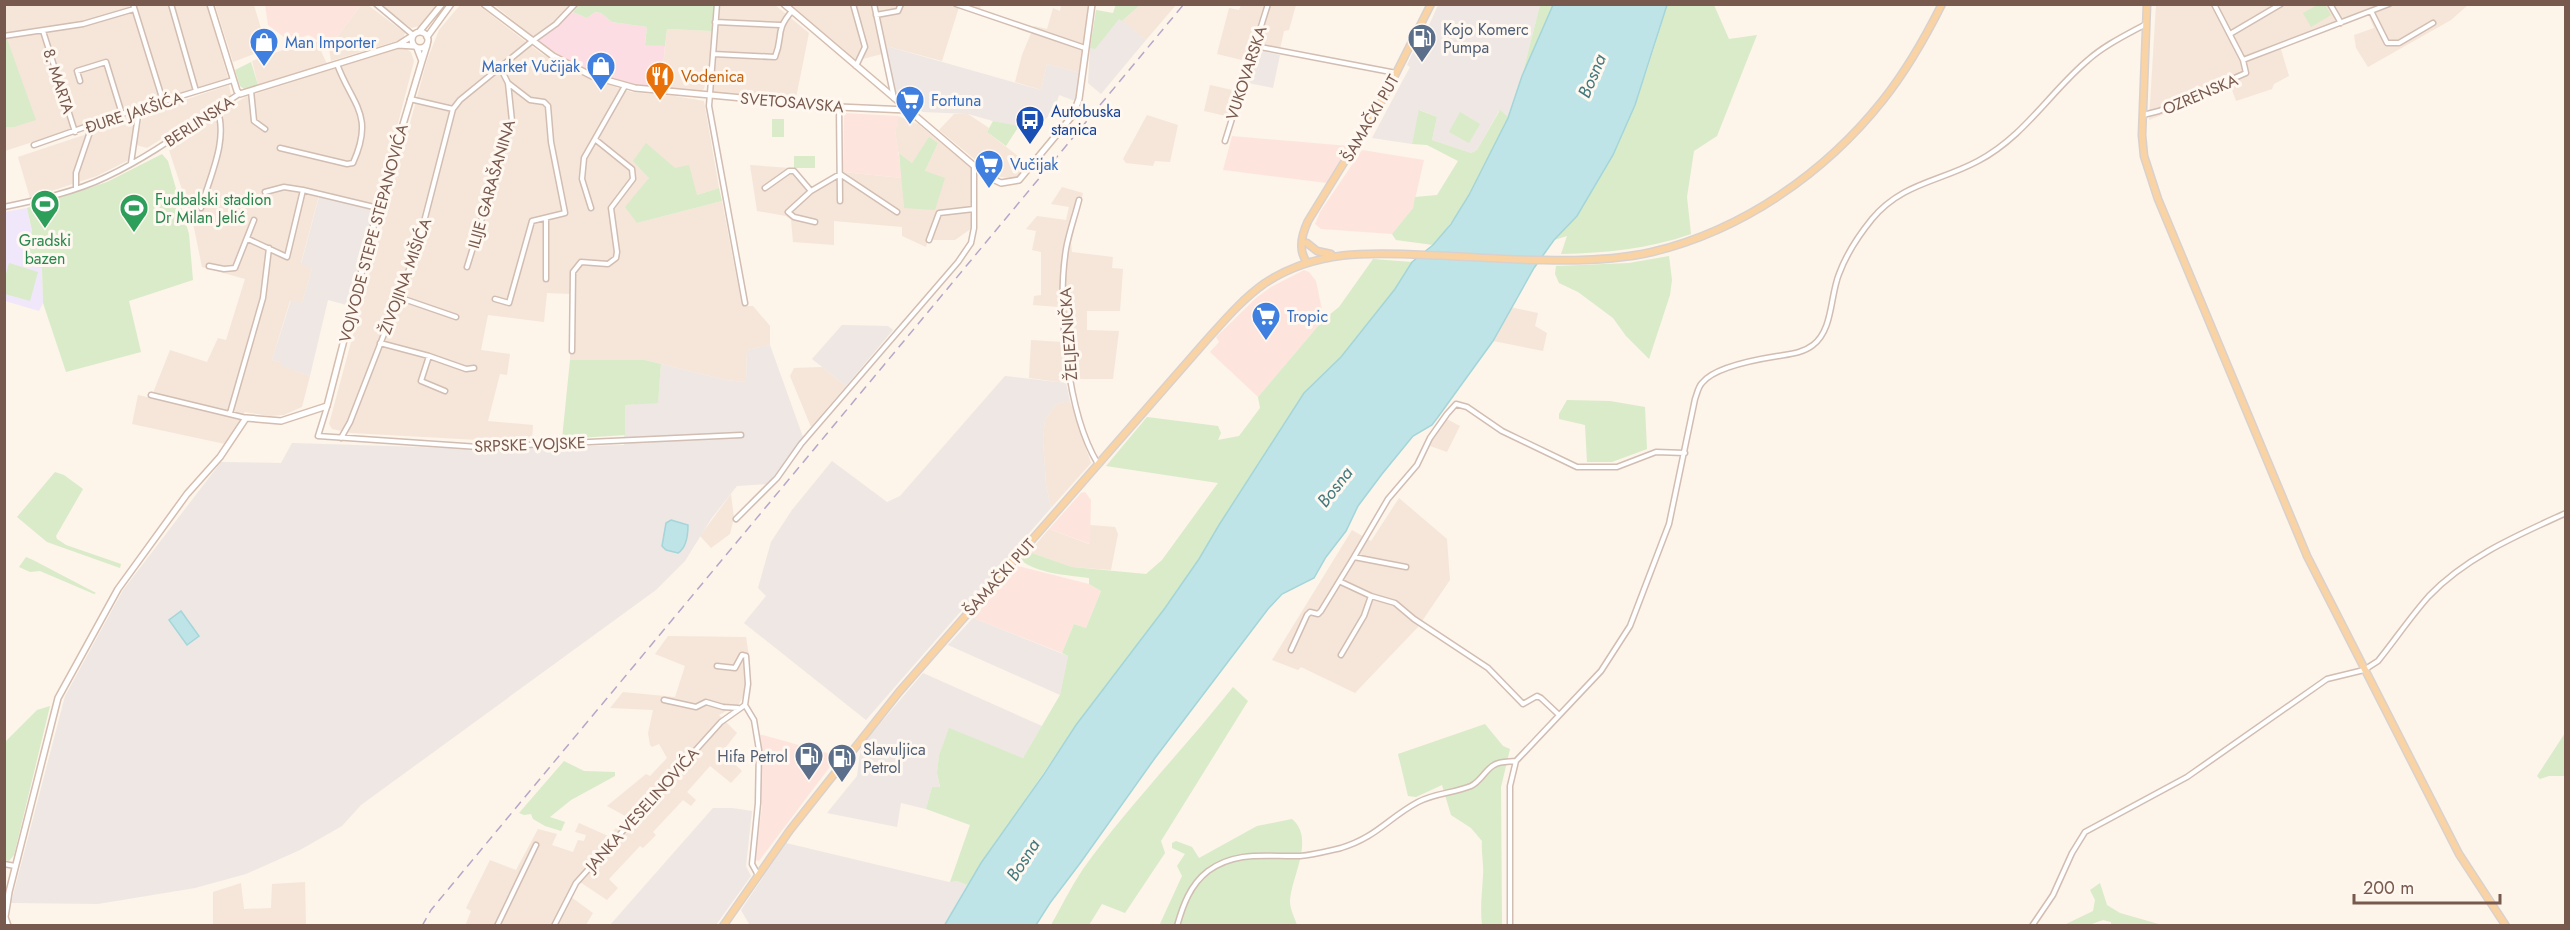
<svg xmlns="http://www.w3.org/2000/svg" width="2570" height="930" font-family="Jost,sans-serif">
<rect width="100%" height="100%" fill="#fdf4ea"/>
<!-- residential -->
<path fill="#f5e6d9" d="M1271,4L1296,5L1289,30L1284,31L1280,49L1261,44L1259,40Z
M5,5H207L228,78L5,151Z
M215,5H254L267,49L233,62Z
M361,5H368L405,33L403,39L331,61L329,48Z
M381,5H436L420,26L411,28Z
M460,5H478L542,54L597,81L631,92L675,96L704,101L719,188L697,195L649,177L637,223L722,201L742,306H753L770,326V345L747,350L746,382L725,380L645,360H570V294L547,293L544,322L488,315L481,350L510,354L507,375L500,374L488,421L533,425L532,440H478L351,433L332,429L329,424L427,60L439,30Z
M494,5H579L560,25L539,41Z
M719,5H775L809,33L796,98L711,92Z
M791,5H872L882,54L855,61Z
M877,5H981L978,13L959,7L942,61L886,46Z
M1061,5H1089L1080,73L1047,64L1041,90L1015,82L1022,55L1034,26L1047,29L1053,8L1060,11Z
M1140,5H1176L1146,40L1122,21Z
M1241,5H1264L1246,61L1217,54L1229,8L1239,10Z
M2156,5H2468L2451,20L2368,67L2356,48L2354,35L2374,28L2367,12L2280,46L2289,76L2274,84L2272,89L2236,101L2231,87L2149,120Z
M667,29L712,31L709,66L704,89L701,91L661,87Z
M311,40L317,42L327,64L258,85L252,61Z
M403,47L411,52L414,61L377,205L320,192L301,263L312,269L302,303L290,301L272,360L281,362L283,366L310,376L302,407L284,415L270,416L245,412L225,444L132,424L138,395L151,398L170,350L207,362L218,338L226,340L245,279L202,267L193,223L168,147L245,97Z
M229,85L231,95L147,148L136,145L142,118L146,113Z
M1210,85L1237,91L1230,117L1204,111Z
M954,114H968L989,128L987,132L1018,156L1027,167L1021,175L1014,179L995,176L939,130Z
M132,115L134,117L136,123L129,160L97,176L30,198L18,157L93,132L94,127Z
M1147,115L1178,125L1170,162L1155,161L1153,166L1126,163L1123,159Z
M898,116L918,124L971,168L972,228L955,240H928L926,247L902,236V227L834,221V245L793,242L791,220L786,216L757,211L750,165L791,168L813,187L836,173L843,172L902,178L904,208L925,171L938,143L929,138L912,163L898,152L895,129L898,125Z
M1062,187L1083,193L1071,243L1072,252L1113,257L1112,268L1123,269L1120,311H1087V330L1119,331L1113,379H1066V383L1029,378L1031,340L1062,342L1059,307L1033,305L1034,296L1041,295V252L1032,250L1036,231L1026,229L1037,216L1066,220L1069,207L1051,204Z
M1510,307L1538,313L1535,326L1547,333L1543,351L1493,341Z
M822,367L846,386L811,427L790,376L794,368Z
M1070,401L1091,463L1051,508L1046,485L1043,439L1045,420L1056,404Z
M1443,417L1460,426L1447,452L1430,446Z
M731,494L734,518L730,534L711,548L700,536Z
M1399,498L1447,539L1450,580L1418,627L1355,693L1301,667L1298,670L1272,660L1352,530L1371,541Z
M1090,525L1115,527L1118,534L1111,570L1072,567L1029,552L1049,529L1089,544Z
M668,636L746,637L750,663L744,695L739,704L719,715L737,733L722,752L742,771L731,783L710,766L687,792L696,800L691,806L683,800L653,832L656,835L643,848L640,846L609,879L618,888L607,900L580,882L571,897L593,913L586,925L465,926L471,911L466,908L490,860L516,870L538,829L557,834L552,845L573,852L578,840L584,841L586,835L575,832L579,823L608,836L627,817L607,806L646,774L650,776L667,758L659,744L652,747L650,745L648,733L653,710L610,708L623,692L675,697L685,666L655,654Z
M305,882L306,925H213V892L241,883L244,909L271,908L272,884Z"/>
<!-- commercial -->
<path fill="#fde5de" d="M265,5V4L361,5L329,48L309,35L289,41L268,25Z
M844,113L898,116V125L895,129L902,178L843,172Z
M1232,136L1349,146L1327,183L1223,170Z
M1362,150L1424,160L1413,208L1392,234L1321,229L1315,224L1320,212Z
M1304,270L1309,272L1316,281L1324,319L1258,397L1210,352L1219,342L1216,337L1256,298L1271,287Z
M1085,492L1091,500L1090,544L1049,529L1081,493Z
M1018,566L1089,584L1101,591L1086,628L1074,624L1062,653L973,618Z
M759,734L838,756L759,861L754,860L762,807Z"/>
<!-- industrial -->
<path fill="#eee7e3" d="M1438,5H1540L1522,76L1508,117L1499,111L1477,150L1471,153L1432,140L1437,117L1420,110L1412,144L1372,138L1410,67L1407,65L1415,48H1419Z
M1119,18L1146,40L1101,94L1088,83L1090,48H1095Z
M886,46L1041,90L1047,64L1080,73L1075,101L1059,95L1054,111L1034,129L993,121L968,114L923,112L900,99L896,94Z
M1258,50L1280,55L1273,88L1248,83Z
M319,197L376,210L350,306L328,300L310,376L282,366L281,362L272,360L291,300L302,303L312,269L301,264Z
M842,325L888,326L893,330L846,386L812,359Z
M770,345L803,437L768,484L737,486L711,519L685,561L656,590L361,805L342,826L300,850L246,874L195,888L98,904L11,903L65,696L123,590L221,462L281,463L292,443L485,449L624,445L625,405L658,402L661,364L725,380L746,382L747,350Z
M1005,376L1066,383L1070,401L1056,404L1045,420L1043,439L1046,485L1051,508L866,720L744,623L766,596L758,588L771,542L792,510L832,461L887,502L900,496Z
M973,618L1068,656L1060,695L948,645Z
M923,673L1042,726L1023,758L949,729L939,755L937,773L940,788L932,787L926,809L901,803L897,827L827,813L857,776L861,746Z
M713,808H732L752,811L746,866L751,876L716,925H610Z
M786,843L949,882L957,881L967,885L944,925H755L749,924L741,910Z"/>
<!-- education -->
<path fill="#f1e7fa" d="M27,208L32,232L25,256L36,260L42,268L43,303L39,311L5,301L4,212Z"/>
<!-- medical -->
<path fill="#fbdde3" d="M573,12L587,18L595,12L601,13L612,22L647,27L645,44L665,46L661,87L633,84L590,71L561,57L539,41Z"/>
<!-- green -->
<path fill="#d9ebc8" d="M1116,4L1140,5L1122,21L1119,19L1095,49L1090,48L1096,10L1113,13Z
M579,5H715L712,31L667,29L665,46L645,45L647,27L612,22L601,13L595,12L587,18L573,12Z
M1540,5H1553L1522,76Z
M1667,5H1714L1729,39L1757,35L1717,136L1694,151L1687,197L1691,234C1648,249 1606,253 1561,254L1567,236L1554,240C1615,176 1643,88 1667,5Z
M2317,5H2325L2331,15L2311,27L2303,13Z
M4,39H7L36,120L14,127H5Z
M251,62L258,85L244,89L240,86L235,70Z
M1419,110L1437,117L1432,140L1471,153L1477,150L1500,110L1508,117C1486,161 1466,209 1433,245L1396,240L1392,234L1413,208L1415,197L1437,195L1458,161L1427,145L1412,144Z
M1460,112L1480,124L1469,143L1449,132Z
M772,119H784V137H772Z
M993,121L1019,126L1006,146L987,132Z
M929,137L938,143L925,171L945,178L935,210L904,208L899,153L912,163Z
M646,143L675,168L689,165L697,195L719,188L722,201L637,223L625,207L649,178L633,161Z
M162,154L168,161L189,234L193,280L129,301L141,352L66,372L43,303L42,268L34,265L36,260L25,257L32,231L27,208L107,182Z
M794,156H815V168H794Z
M1669,256L1672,280L1670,295L1649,359L1626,336L1613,318L1578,292L1559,283L1555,274L1556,266L1629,263Z
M1373,259L1412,262L1395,289L1341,357L1304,393L1219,525L1199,559L1165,608L1076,725L967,885L957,881L950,882L970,825L926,809L932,787H940L937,773L939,755L949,728L1023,758L1060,695L1068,656L1062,653L1074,624L1086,628L1101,591L1089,584V578C1069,575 1037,574 1021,560L1029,552L1072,567L1146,574L1162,560L1218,483L1106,466L1147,417L1218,426L1221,433L1218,440L1239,436L1260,408L1258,397L1324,319L1339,307Z
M9,263L38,272L30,301L5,294V278Z
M570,360H645L661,364L658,403L625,405V435L562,439Z
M1567,400L1610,401L1645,407L1647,449L1612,462H1587L1585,425L1559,419V414Z
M55,472L64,475L83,489L56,536L57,539L66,545L121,564L120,568L47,542L17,517Z
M26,557L33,560L96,593L94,594L40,571L30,572L19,567Z
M1233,687L1248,701L1161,841L1165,853L1125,913L1102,904L1089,925H1051C1061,907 1071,887 1083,869C1129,805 1184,749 1233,687Z
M50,706L14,855L9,861L5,860V742L37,710Z
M1485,724L1503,746L1510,749L1501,787L1502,925H1482C1480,908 1482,893 1483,876C1484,864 1481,853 1482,841L1471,828L1451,815L1442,785L1416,797L1408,796L1398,754Z
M2565,733V776H2549L2540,779L2537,776Z
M564,761L584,771L615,772V776L571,800L550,817L565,822L561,831L545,826L533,819L531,814L524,815L519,813Z
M1292,819C1316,839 1290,879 1290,902C1290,909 1295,919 1297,925L1159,926L1182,876L1177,866L1185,854L1172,848V843L1176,841L1192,847L1199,858L1257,826Z
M2100,883L2107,905L2120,913L2162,925H2111V922L2103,920L2089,925H2064L2093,911L2095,900L2090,890Z"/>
<!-- water -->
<path fill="#bee4e7" stroke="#a4d5d9" stroke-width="1.5" d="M1553,5H1667L1635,105L1613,155L1577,216L1554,240L1534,268L1493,341L1438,417L1432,425L1413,436L1382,474L1358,506L1346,531L1326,557L1314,578L1282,594L1268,609L1155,758L1081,862L1050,903L1036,925L944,926L981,863L1044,774L1076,725L1165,608L1199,559L1219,525L1304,393L1341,357L1395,289L1412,262L1433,245L1451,224L1469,195L1508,118L1522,76Z
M671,520L688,525C688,535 686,548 678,553L666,550L662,546L666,523Z
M181,611L199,636L187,645L169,620Z"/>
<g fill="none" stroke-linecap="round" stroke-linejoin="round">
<!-- street casing -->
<g stroke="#d2bdb2" stroke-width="7">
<path id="street" d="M133,4L163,101
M171,4L196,91
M376,4L413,35
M717,4L709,106L745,303
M853,4L865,47L856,66
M874,4L894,98
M956,4L1085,48
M2330,4L2341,23
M2371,11L2387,43H2399L2433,23
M876,15L898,11L901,4
M715,22L780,25
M43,31L75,132
M2230,34L2281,4
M4,36L83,24L134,9
M1255,46L1396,73
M713,54L775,57C784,35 774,32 792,11
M2243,60L2389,4
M80,81L77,71L106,62L122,114
M251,91L254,121L265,129
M410,99L453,109L460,100L531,42L556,24L575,4
M839,107L840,201
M2143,115L2159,111L2246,73L2243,60L2214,4
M1225,141L1268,4
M34,145L122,114L233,80
M280,148L347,164L353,163C375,114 352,105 337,64
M131,163L139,109
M76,188V173L92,126
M765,188L789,171H794L811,191
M265,192L284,187L303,190
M1079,200C1075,216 1069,232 1066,249C1057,307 1067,413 1098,464
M4,207C38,200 75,192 106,177C153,155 196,122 239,94
M201,208C209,178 229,140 217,109
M591,208L582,179L584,158L625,86
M546,218V279
M815,222L794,217L788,212L811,191L840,174L897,212
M248,239L287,257L303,190L378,208
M929,240L939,213L974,209
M209,266L224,269L235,268L254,220
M467,267L512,121L508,83L500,67
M398,297L456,317
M495,299L509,303L532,221L565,213L551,142L548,106L544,102L530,100L508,83
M380,343L429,356L466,369L474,368
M572,351L573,272L581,262L608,264L616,258L617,252L611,208L633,179L632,169L596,140
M429,356L421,381L445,391
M151,395L246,418
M327,407L318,436L479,447L741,435
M230,413L263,298L269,248
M341,438L350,422L417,249L453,109
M736,519L777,478L801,444L958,262L971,243L974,228V166
M1354,557L1388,499L1417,465L1430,438L1447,414L1456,404L1467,407L1502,431L1577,467H1617L1656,452L1685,453
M1371,596L1395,603L1414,619L1488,668L1523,704L1537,696L1541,698L1558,714
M1291,650L1307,615L1310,612L1318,614L1321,611L1354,557L1406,567
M1341,655L1364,616L1371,596L1341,582
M717,666L735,668L742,655L746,656L748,684L745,705L754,720L759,750L758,803L752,864L758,875
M664,700L696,707L706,702L723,707L738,708
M4,864L15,866
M497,926L536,845
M554,926L576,883L721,722L745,705
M1177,926C1183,905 1190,885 1208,871C1237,850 1268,857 1300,856C1313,855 1328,851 1341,848C1377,837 1388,818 1418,802C1435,793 1454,793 1471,786C1481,781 1485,770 1494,765C1500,761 1509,762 1516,761
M1510,926V786L1516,761L1601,671L1630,626L1669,524L1695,399C1697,394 1698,387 1702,383C1714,367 1759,359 1778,356C1790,354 1803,353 1813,345C1833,330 1830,296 1839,274C1846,255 1859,235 1872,219C1902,183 1939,182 1978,161C2024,137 2050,92 2088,60C2105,45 2126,35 2146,24
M2032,926L2053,895L2072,853L2085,832L2187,777L2327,679L2364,670L2378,661C2395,640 2411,616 2429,596C2466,557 2518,535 2566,513"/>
</g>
<!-- secondary casing -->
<g stroke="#d5bdaf" stroke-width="8">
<path id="secondary" d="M210,4L237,91L240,94L398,45
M484,4L553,56L592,76L635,88L839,107L907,110
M784,4L986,176L1001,183L1019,180L1073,115L1079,99L1092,4
M412 40a8 8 0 1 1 16 0a8 8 0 1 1-16 0Z
M419,32L442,4
M412,36L398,45L414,46
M427,37L451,4
M417,48L422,61L427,45
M8,926L5,917L9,892L58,698L118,589L187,494L220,457L246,418L281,421L327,406L378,208L422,61"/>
</g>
<!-- primary casing -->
<g stroke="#d9d1cd" stroke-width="9">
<path id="primary" d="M2147,4L2142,135L2144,156L2158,199L2307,556L2459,854L2506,926
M1307,243L1317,251L1331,254
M1307,262C1297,250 1302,234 1308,221L1383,99L1431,4
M723,926L790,830L899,692L1204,343C1223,322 1241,300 1265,283C1315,250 1369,252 1426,255C1465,256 1505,260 1544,260C1580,261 1617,260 1652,252C1743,230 1825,173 1883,100C1906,71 1925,38 1942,4"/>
</g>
<!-- street -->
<use href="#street" stroke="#fff" stroke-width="4"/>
<!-- secondary -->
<use href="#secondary" stroke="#fff" stroke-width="5"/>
<!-- primary -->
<use href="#primary" stroke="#fad3a4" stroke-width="6"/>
<!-- rail -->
<path stroke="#b6a7c8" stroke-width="1.5" stroke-dasharray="9 6" stroke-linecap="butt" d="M422,926L431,910L1184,4"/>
</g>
<!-- icons -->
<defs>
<g id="fuel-pin" transform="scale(1.5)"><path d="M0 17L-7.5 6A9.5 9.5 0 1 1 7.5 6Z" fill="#5c6f8a" stroke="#fff8f1"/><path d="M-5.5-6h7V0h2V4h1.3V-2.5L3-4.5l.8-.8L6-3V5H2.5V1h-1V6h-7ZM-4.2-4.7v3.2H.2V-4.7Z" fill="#fff"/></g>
<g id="shop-pin" transform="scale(1.5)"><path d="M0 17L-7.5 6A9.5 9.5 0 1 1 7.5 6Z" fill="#3f7fe0" stroke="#fff8f1"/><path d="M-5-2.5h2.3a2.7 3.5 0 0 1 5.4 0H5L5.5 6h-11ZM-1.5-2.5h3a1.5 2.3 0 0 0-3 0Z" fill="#fff"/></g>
<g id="restaurant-pin" transform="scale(1.5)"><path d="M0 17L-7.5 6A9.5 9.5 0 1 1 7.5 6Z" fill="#e8710a" stroke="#fff8f1"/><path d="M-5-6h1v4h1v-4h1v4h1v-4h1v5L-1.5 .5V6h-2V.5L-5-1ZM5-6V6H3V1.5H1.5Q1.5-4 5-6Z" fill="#fff"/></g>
<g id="supermarket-pin" transform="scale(1.5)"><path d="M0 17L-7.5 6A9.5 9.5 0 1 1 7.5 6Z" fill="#3f7fe0" stroke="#fff8f1"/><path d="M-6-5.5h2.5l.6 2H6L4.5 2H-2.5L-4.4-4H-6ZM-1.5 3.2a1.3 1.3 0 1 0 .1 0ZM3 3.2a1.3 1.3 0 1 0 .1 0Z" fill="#fff"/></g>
<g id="bus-pin" transform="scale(1.5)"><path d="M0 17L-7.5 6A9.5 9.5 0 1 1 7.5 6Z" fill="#1a4fb4" stroke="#fff8f1"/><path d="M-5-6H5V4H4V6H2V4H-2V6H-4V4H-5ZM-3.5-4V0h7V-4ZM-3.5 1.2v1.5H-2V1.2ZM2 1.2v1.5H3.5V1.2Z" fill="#fff"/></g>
<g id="stadium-pin" transform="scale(1.5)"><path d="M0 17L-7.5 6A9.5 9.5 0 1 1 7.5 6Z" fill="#2e9e5b" stroke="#fff8f1"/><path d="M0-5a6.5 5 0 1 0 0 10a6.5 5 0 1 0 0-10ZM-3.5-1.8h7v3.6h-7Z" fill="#fff"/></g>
</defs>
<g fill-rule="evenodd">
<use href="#fuel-pin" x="1422" y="38"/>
<use href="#shop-pin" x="264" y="42"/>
<use href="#shop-pin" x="601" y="66"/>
<use href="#restaurant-pin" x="660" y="76"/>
<use href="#supermarket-pin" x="910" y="100"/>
<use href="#bus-pin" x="1030" y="120"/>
<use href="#supermarket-pin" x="989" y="164"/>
<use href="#stadium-pin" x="45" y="204"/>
<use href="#stadium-pin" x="134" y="208"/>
<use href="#supermarket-pin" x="1266" y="316"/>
<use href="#fuel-pin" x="809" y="756"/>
<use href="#fuel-pin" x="842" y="758"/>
</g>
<g text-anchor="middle" stroke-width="6" stroke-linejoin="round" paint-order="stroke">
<!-- service labels -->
<g font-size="16" fill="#4e5e75" stroke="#fff8f1" text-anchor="start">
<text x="1443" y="35">Kojo Komerc<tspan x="1443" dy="18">Pumpa</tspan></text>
<text x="863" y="755">Slavuljica<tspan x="863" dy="18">Petrol</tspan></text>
<text x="788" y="762" text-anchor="end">Hifa Petrol</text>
</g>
<!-- shop labels -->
<g font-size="16" fill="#366cbe" stroke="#fff8f1" text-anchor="start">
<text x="285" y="48">Man Importer</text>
<text x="580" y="72" text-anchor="end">Market Vučijak</text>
<text x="931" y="106">Fortuna</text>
<text x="1010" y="170">Vučijak</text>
<text x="1287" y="322">Tropic</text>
</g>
<!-- street labels -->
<g font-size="16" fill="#78594d" stroke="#fff8f1">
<text transform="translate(1246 73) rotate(-72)" y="6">VUKOVARSKA</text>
<text transform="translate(59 81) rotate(72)" y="6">8. MARTA</text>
<text transform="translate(2200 94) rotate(-23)" y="6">OZRENSKA</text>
<text transform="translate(792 102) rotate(5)" y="6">SVETOSAVSKA</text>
<text transform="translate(134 112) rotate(-18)" y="6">ĐURE JAKŠIĆA</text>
<text transform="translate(1370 118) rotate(-60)" y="6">ŠAMAČKI PUT</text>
<text transform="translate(199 121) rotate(-33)" y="6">BERLINSKA</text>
<text transform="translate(491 184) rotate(-74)" y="6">ILIJE GARAŠANINA</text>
<text transform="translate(373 233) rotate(-75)" y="6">VOJVODE STEPE STEPANOVIĆA</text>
<text transform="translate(405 276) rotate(-70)" y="6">ŽIVOJINA MIŠIĆA</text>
<text transform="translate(1068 334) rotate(-94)" y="6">ŽELJEZNIČKA</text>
<text transform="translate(530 444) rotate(-2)" y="6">SRPSKE VOJSKE</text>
<text transform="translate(999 577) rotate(-48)" y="6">ŠAMAČKI PUT</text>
<text transform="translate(642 809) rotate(-48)" y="6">JANKA VESELINOVIĆA</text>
</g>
<!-- food labels -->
<g font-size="16" fill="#c56008" stroke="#fff8f1" text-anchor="start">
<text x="681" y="82">Vodenica</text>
</g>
<!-- transit labels -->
<g font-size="16" fill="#164399" stroke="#fff8f1" text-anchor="start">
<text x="1051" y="117">Autobuska<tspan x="1051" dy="18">stanica</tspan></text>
</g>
<!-- leisure labels -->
<g font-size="16" fill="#27864d" stroke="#fff8f1" text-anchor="start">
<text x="155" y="205">Fudbalski stadion<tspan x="155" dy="18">Dr Milan Jelić</tspan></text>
<text x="45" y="246" text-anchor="middle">Gradski<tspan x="45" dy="18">bazen</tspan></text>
</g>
<!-- water labels -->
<g font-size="18" font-style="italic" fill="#40787d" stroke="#fff8f1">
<text transform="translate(1592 76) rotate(-67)" y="6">Bosna</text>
<text transform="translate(1335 487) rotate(-52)" y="6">Bosna</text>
<text transform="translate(1023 860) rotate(-57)" y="6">Bosna</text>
</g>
</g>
<!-- border -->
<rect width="2570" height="930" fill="none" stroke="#78594d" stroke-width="12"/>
<!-- scale -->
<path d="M2354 894v9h146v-9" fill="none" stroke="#78594d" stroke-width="3"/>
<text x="2363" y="894" font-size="18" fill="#78594d" stroke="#fff8f1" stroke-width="4.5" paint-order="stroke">200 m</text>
</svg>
